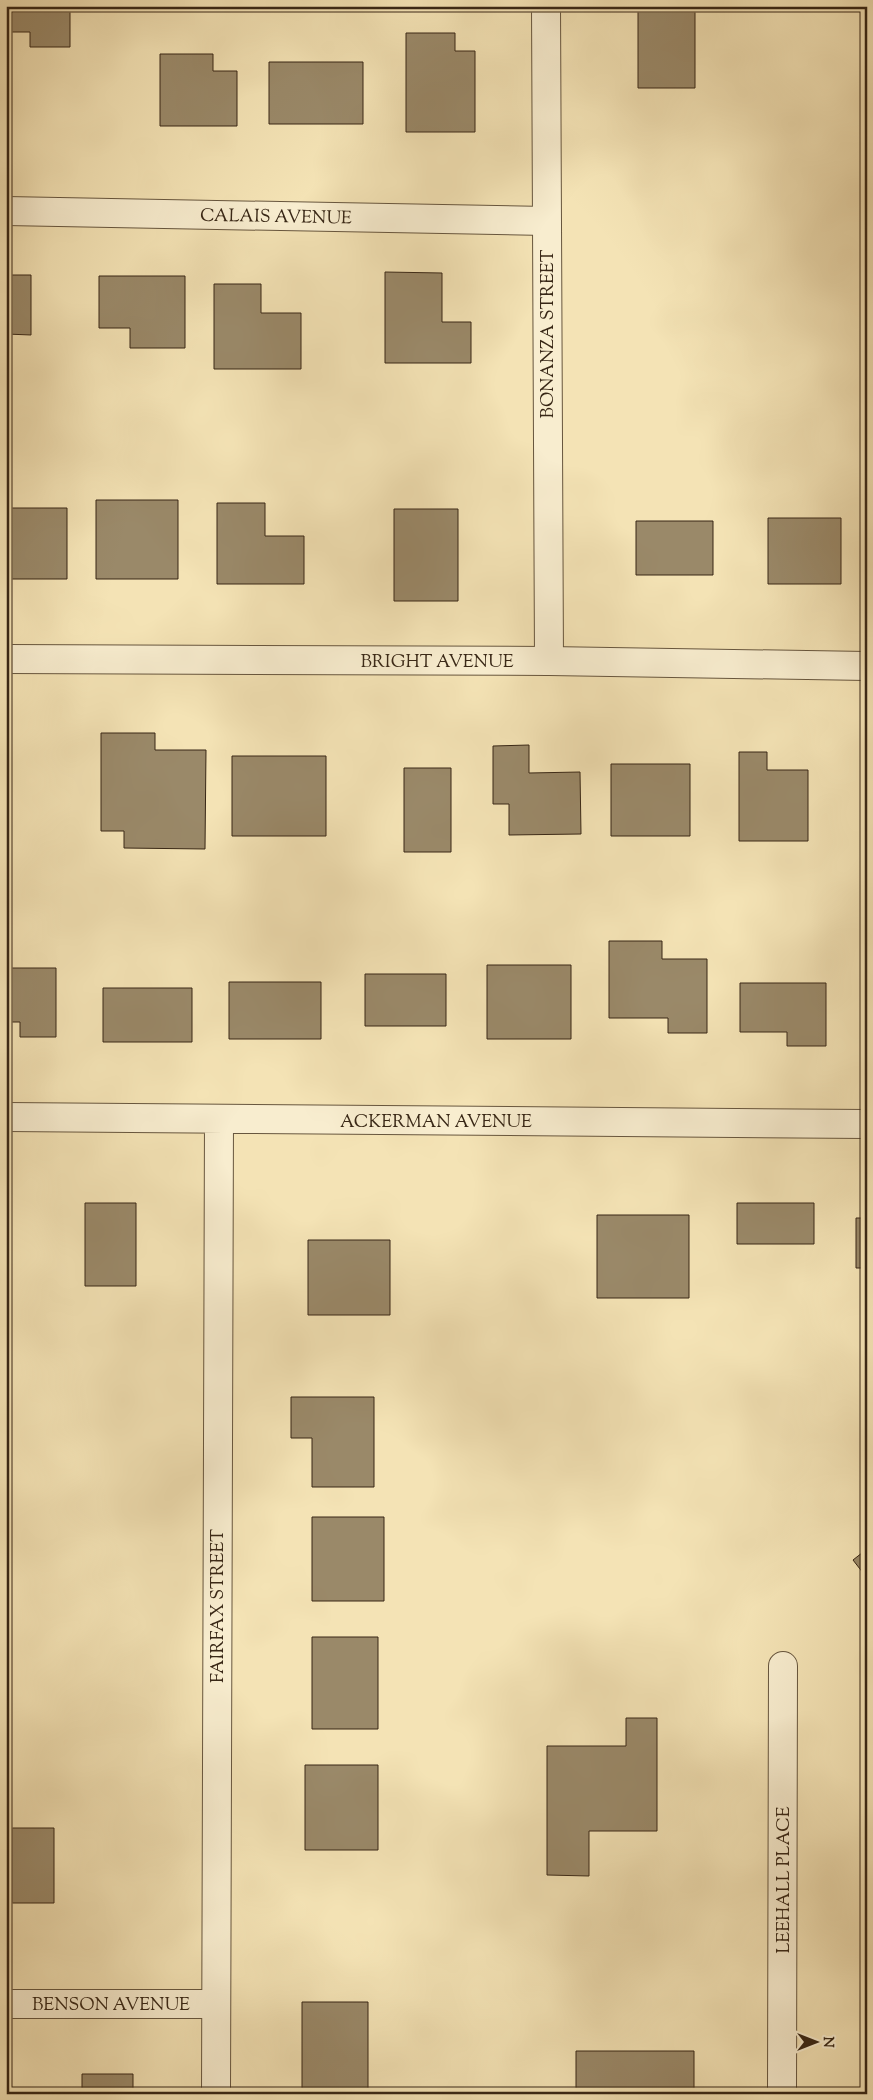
<svg xmlns="http://www.w3.org/2000/svg" width="873" height="2100" font-family="'Sorts Mill Goudy',serif">
<rect width="100%" height="100%" fill="#f4e3b5"/>
<filter id="stains"><feTurbulence type="fractalNoise" baseFrequency=".004" numOctaves="4"/><feColorMatrix values="0 0 0 0 .2 0 0 0 0 .09 0 0 0 0 .02 0 0 0 .5 -.17"/></filter>
<radialGradient id="worn" r=".72"><stop offset=".6" stop-color="#630" stop-opacity="0"/><stop offset="1" stop-color="#630" stop-opacity=".3"/></radialGradient>
<!-- building -->
<path fill="#9a8969" stroke="#382716" d="M6,6H70V47H30V32H6Z
M638,6H695V88H638Z
M406,33H455V51H475V132H406Z
M160,54H213V71H237V126H160Z
M269,62H363V124H269Z
M385,272L442,273V322H471V363H385Z
M6,275H31V335L6,334Z
M99,276H185V348H130V328H99Z
M214,284H261V313H301V369H214Z
M96,500H178V579H96Z
M217,503H265V536H304V584H217Z
M864,504H867V574H864Z
M6,508H67V579H6Z
M394,509H458V601H394Z
M768,518H841V584H768Z
M636,521H713V575H636Z
M101,733H155V750H206L205,849L124,848V831H101Z
M529,745V773L580,772L581,834L509,835V804H493V746Z
M739,752H767V770H808V841H739Z
M232,756H326V836H232Z
M611,764H690V836H611Z
M404,768H451V852H404Z
M609,941H662V959H707V1033H668V1018H609Z
M487,965H571V1039H487Z
M6,968H56V1037H20V1022H6Z
M365,974H446V1026H365Z
M229,982H321V1039H229Z
M740,983H826V1046H787V1032H740Z
M103,988H192V1042H103Z
M85,1203H136V1286H85Z
M737,1203H814V1244H737Z
M597,1215H689V1298H597Z
M856,1218H867V1268H856Z
M308,1240H390V1315H308Z
M291,1397H374V1487H312V1438H291Z
M312,1517H384V1601H312Z
M867,1549V1578L853,1560Z
M312,1637H378V1729H312Z
M626,1718H657V1831H589V1876L547,1875V1746H626Z
M305,1765H378V1850H305Z
M12,1828H54V1903H12Z
M302,2002H368V2090H302Z
M576,2051H694V2089H672V2094H576Z
M82,2074H133V2094H82Z"/>
<g fill="none" stroke-linecap="round" stroke-linejoin="round">
<!-- minor casing -->
<g stroke="#67563e" stroke-width="30">
<path id="minor" d="M546,6L549,661
M6,211L546,221
M6,659L549,661L867,666
M6,1117L867,1124
M6,2004H215
M216,2094L219,1119
M782,2094L783,1666"/>
</g>
<!-- minor -->
<use href="#minor" stroke="#f8edcf" stroke-width="28"/>
</g>
<g text-anchor="middle" stroke-width="5" stroke-linejoin="round" paint-order="stroke">
<!-- street labels -->
<g font-size="18" fill="#382716" stroke="#f8edcf">
<text transform="translate(276 216) rotate(1)" y="6">CALAIS AVENUE</text>
<text transform="translate(547 334) rotate(-90)" y="6">BONANZA STREET</text>
<text x="437" y="667">BRIGHT AVENUE</text>
<text x="436" y="1127">ACKERMAN AVENUE</text>
<text transform="translate(217 1606) rotate(-90)" y="6">FAIRFAX STREET</text>
<text transform="translate(783 1880) rotate(-90)" y="6">LEEHALL PLACE</text>
<text x="111" y="2010">BENSON AVENUE</text>
</g>
</g>
<!-- margin -->
<rect width="873" height="2100" fill="none" stroke="#f4e3b5" stroke-width="25"/>
<rect x="8" y="8" width="858" height="2085" fill="none" stroke="#382716" stroke-width="2.5"/>
<rect x="12" y="12" width="848" height="2075" fill="none" stroke="#382716"/>
<!-- north arrow -->
<g transform="translate(816 2042) rotate(90)" stroke="#f8edcf" stroke-width="4" paint-order="stroke">
<path d="M0-4L9 19L0 12L-9 19Z" fill="#382716"/>
<text y="-8" font-size="14" font-weight="bold" text-anchor="middle" fill="#382716">N</text>
</g>
<rect width="100%" height="100%" filter="url(#stains)"/>
<rect width="100%" height="100%" fill="url(#worn)"/>
</svg>
